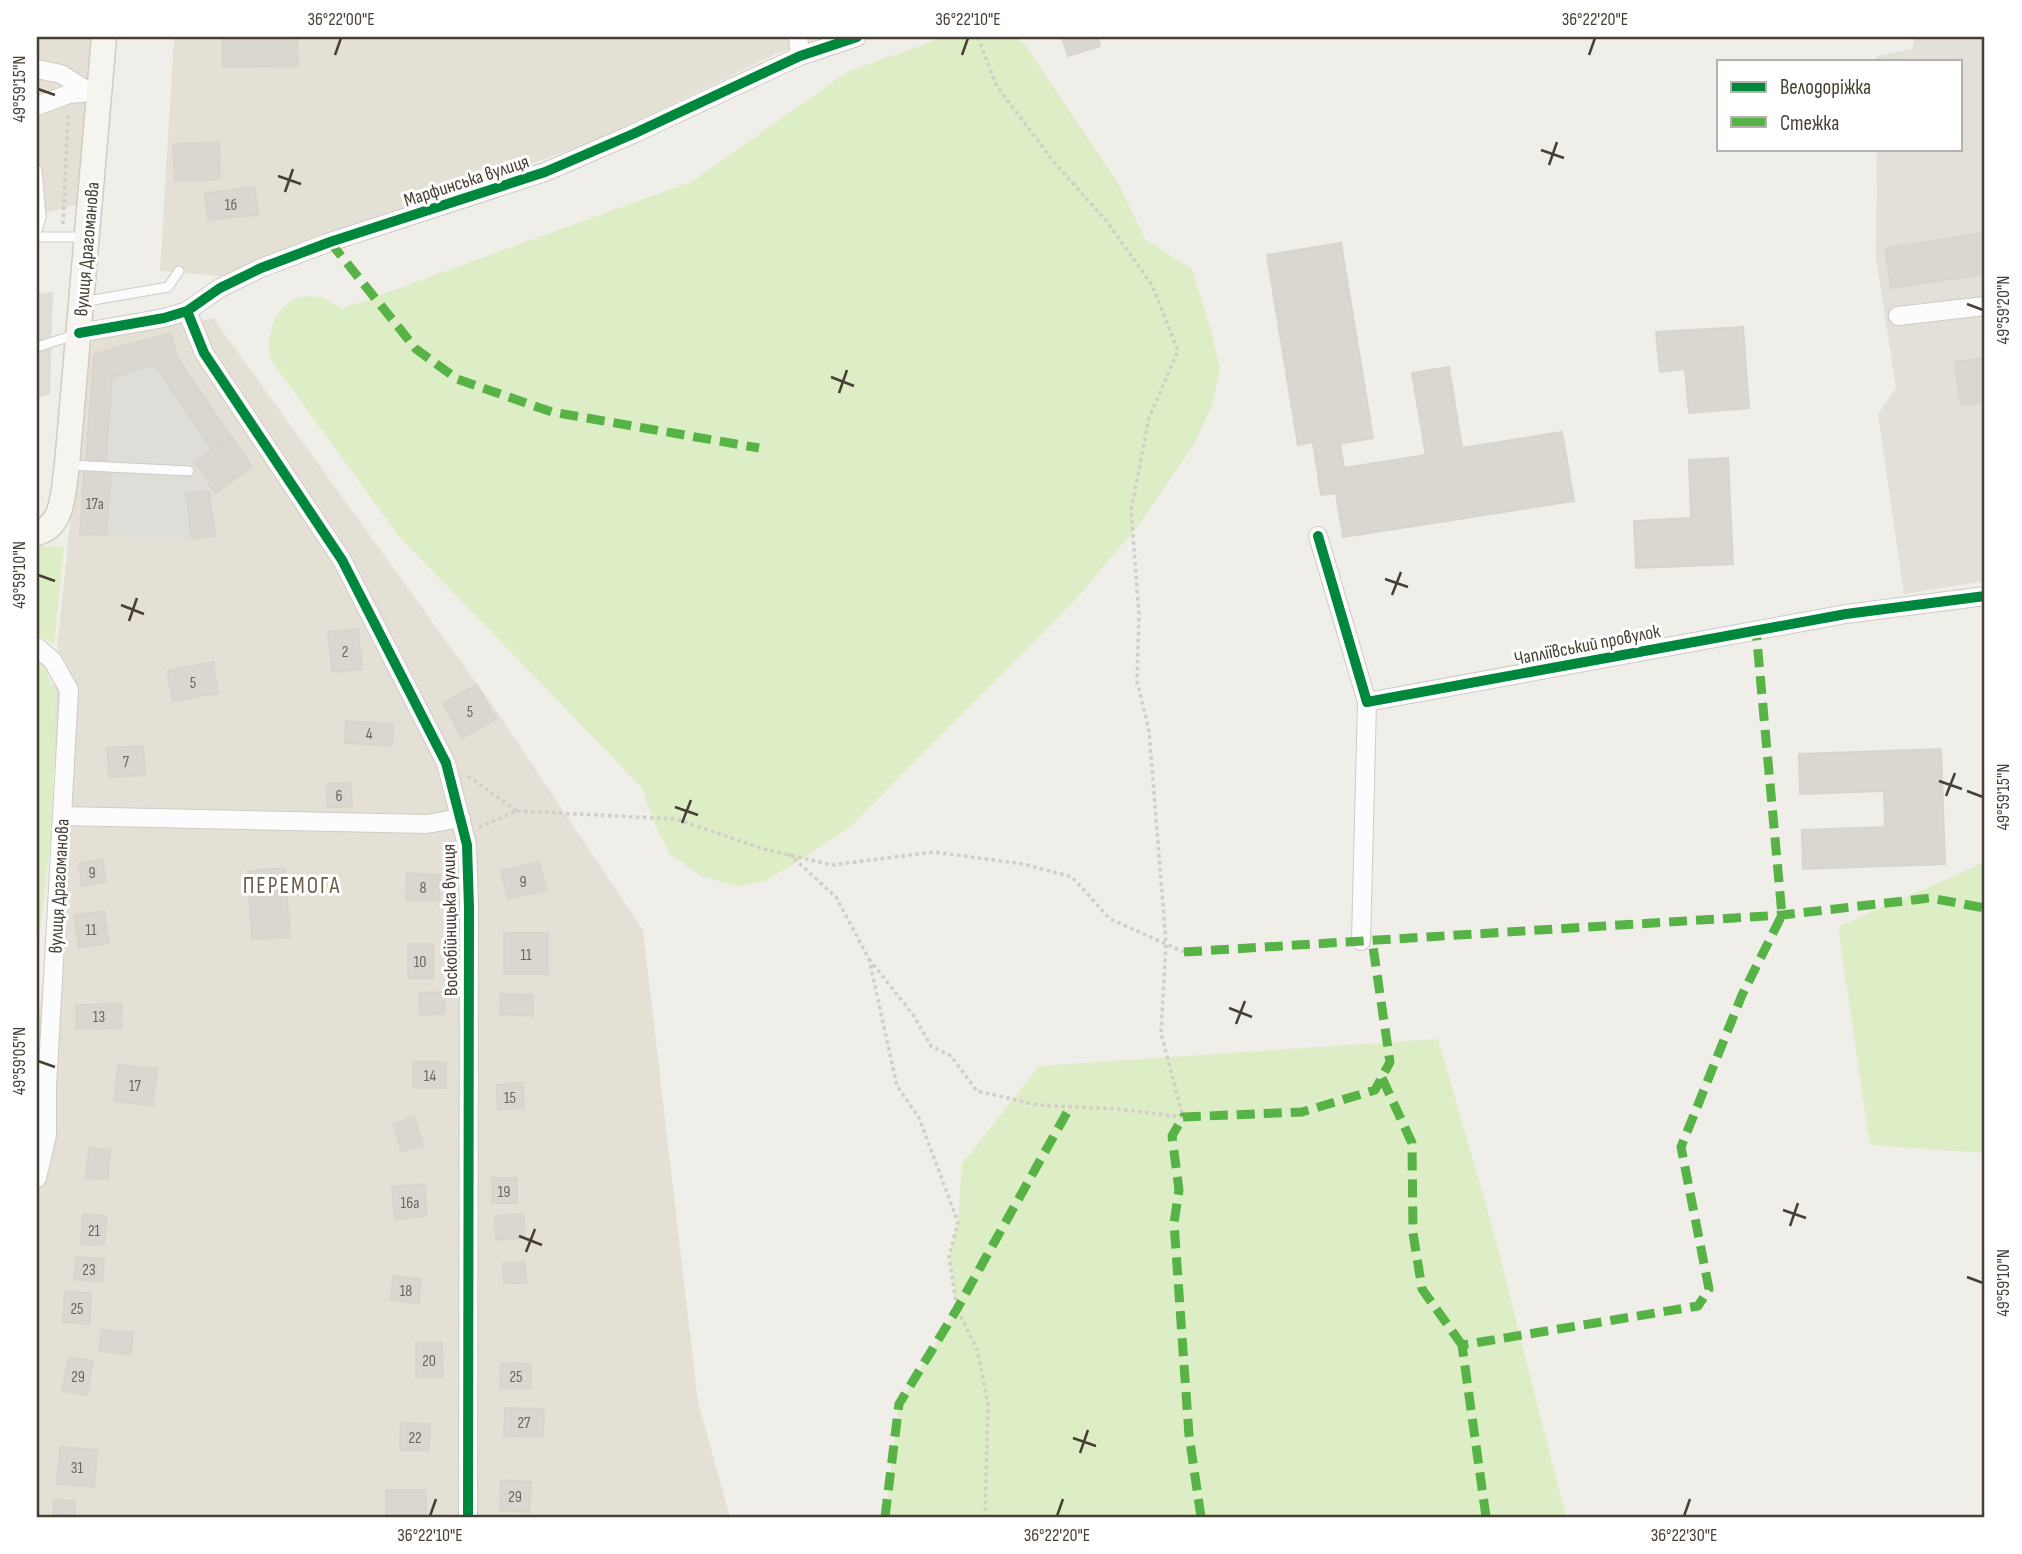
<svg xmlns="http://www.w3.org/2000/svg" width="2022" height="1554" font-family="'Sofia Sans Condensed',sans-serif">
<rect width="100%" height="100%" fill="#f0eee8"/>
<!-- residential -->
<path fill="#e5e0d5" d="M37,37H101L88,202L37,215Z
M174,37H823L778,53L597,140L222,276L160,271Z
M213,318L493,706L643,930L698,1402L730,1517H37V1042L56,837L53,690L86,366L93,339Z"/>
<!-- industrial -->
<path fill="#e3dfd9" d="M1915,37H1985V581L1904,594L1878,414L1896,388L1876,258L1877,149H1961V61H1877V56L1912,49Z"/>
<!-- green -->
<path fill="#ddedc6" d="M945,37H1017L1025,45L1118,183L1145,239L1192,269L1212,334L1220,369L1213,403L1195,443L1138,526L1075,600L850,827L792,865L765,881L736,886L701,876L670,854L654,823L642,788L398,535L271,360C261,312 300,276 342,309L693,181L847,72Z
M37,546L64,547L54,644L37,634Z
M37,658H42L56,696L51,834L37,958Z
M1985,862V1153L1870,1145L1838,927Z
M1438,1039L1492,1226L1566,1517H885L899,1404L957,1309L949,1257L958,1222L962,1164L1039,1066Z"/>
<!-- parking -->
<path fill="#dfddd8" d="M53,292L50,394L37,398V294Z
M155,365L212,450L195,463L209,491L186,494L192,539L106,535L111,472L106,461L112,377Z"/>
<!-- building -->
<path fill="#dad7d0" stroke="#d9d5ce" stroke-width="2" d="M297,37L298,66L223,67V38Z
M1062,37H1097L1100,46L1068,56Z
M219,142L220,179L175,181L173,144Z
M255,187L258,215L208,220L205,193Z
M1985,233V274L1891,288L1885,248Z
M1341,243L1373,438L1340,444L1344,468L1426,455L1412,373L1449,367L1462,448L1562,432L1574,501L1343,537L1336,493L1321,495L1313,442L1298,445L1267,255Z
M1743,327L1749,408L1689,413L1685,369L1660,372L1656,332Z
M171,333L177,357L231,437L212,450L155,365L112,377L106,461L86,460L94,354Z
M1985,358V402L1961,405L1955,362Z
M232,437L252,467L215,493L195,462Z
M1728,458L1733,564L1636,568L1634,521L1691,518L1689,460Z
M84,470L111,472L106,535L80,534Z
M209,491L215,536L192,539L186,494Z
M358,629L362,669L332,672L328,632Z
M213,662L218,693L173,701L167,671Z
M477,685L496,719L462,738L443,703Z
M346,721L393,724L392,746L345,743Z
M143,746L145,775L109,777L107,748Z
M1941,749L1945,864L1803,869L1802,830L1885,827L1884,791L1800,794L1799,754Z
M350,782L352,806L328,808L326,784Z
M102,859L106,882L82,886L79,863Z
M539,862L546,890L508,899L501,871Z
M285,868L290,937L252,939L248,871Z
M407,873L440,875L439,901L406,900Z
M104,911L109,943L79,948L74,915Z
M504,933H548V974H504Z
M408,944H433V978H408Z
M444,992L445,1014L420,1015L419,993Z
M500,994L533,995V1016L500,1014Z
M121,1004L122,1028L76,1029V1005Z
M413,1062H446V1088H413Z
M118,1065L157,1069L153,1106L114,1101Z
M523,1083L524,1108L498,1110L496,1085Z
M414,1117L423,1145L402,1152L393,1124Z
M89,1148L110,1150L108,1179L86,1178Z
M492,1178H517V1203H492Z
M424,1184L427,1216L395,1219L392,1187Z
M83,1214L107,1216L104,1245L81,1244Z
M523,1214L525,1238L496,1240L495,1216Z
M76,1257L104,1259L102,1282L74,1279Z
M525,1262L526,1283H504L503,1263Z
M393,1276L421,1279L419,1303L391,1300Z
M65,1292L91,1293L90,1324L63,1322Z
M101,1330L133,1333L131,1355L99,1351Z
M416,1343H442L443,1377H416Z
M69,1357L93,1361L87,1395L62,1391Z
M501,1363L531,1364V1388H500Z
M505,1408L544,1409L543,1437L504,1436Z
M401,1423L430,1424L429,1450H400Z
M60,1447L97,1450L94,1487L57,1484Z
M501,1480L531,1482L529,1512L500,1510Z
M386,1490H426V1517H386Z
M54,1500L75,1501V1515L53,1514Z"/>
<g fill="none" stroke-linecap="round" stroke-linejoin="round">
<!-- lane casing -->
<g stroke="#cecbc5" stroke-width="11">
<path id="lane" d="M37,170L41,217L37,231
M37,237H84
M82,302L168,287L179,271
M37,347L74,335
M69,465L189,471"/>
</g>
<!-- street casing -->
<g stroke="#cecbc5" stroke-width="20">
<path id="street" d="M798,37L800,56
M37,69L61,74L88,91
M37,106L69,94L100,91
M187,311L204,353L342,560L446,763L467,845L469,908L468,1517
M1898,316L1985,306
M79,333L164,318L187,311L220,288L261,268L330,242L545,172L633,134L800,56L857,37
M1318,536L1367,702L1846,614L1985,596
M37,647L53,661L69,690L47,1087V1135L37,1178
M62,816L427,824L461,818
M1361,941L1367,702"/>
</g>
<!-- secondary casing -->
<g stroke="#d1ccc0" stroke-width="27">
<path id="secondary" d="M37,533C65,526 63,488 67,465L104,37"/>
</g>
<!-- path -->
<path stroke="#d1cec9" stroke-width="3.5" stroke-dasharray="3.5 3.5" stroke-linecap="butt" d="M63,224L68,113
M468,776L517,811L479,827
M517,811L676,819L764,849L832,865L934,852L1023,864L1072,877L1110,919L1184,952
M789,854L836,897L869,959L897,1086L919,1118L958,1222L949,1257L957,1309L977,1349L988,1404L985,1517
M869,959L914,1016L931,1046L951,1056L977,1091L1038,1105L1118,1109L1183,1117L1161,1033L1166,943L1149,731L1137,681L1139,614L1131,510L1149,418L1178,351L1152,285L1108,223L1053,161L996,85L978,37"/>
<!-- lane -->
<use href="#lane" stroke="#fdfcfc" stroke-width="9"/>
<!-- street -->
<use href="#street" stroke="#fdfcfc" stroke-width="18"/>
<!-- secondary -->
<use href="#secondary" stroke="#f6f4ee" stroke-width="24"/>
<!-- quiet -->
<path stroke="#57b346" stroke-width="9" stroke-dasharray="18 9" stroke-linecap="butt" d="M330,242L416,349L457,379L552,412L759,448
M1184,952L1782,915L1930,898L1985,908
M1382,1078L1412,1143L1413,1233L1422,1289L1462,1345
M885,1517L899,1404L957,1309L1070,1107
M1201,1517L1189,1435L1174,1223L1179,1190L1172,1136L1183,1117L1302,1112L1375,1090L1390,1062L1372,940
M1486,1517L1462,1345L1698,1306L1709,1289L1681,1147L1742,995L1782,915L1756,630"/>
<!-- cycleway casing -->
<g stroke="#fff" stroke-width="15">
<path id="cycleway" d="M187,311L204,353L342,560L446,763L467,845L469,908L468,1517
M79,333L164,318L187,311L220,288L261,268L330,242L545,172L633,134L800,56L857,37
M1318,536L1367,702L1846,614L1985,596"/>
</g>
<!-- cycleway -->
<use href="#cycleway" stroke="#00873e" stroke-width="10"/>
</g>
<!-- ticks -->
<path fill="none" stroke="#473f34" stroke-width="2.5" d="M335,55L341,38M962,55L968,38M1589,55L1595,38M38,89L55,95M1541,150L1564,158M1549,165L1557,142M278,176L301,184M285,192L293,169M1967,304L1983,310M831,377L854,386M839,393L847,370M38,575L55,581M1385,579L1408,587M1392,595L1401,572M121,605L144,614M129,621L137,598M1939,781L1962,789M1967,791L1983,797M1946,796L1955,773M675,807L698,815M682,823L691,800M1229,1008L1252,1017M1236,1024L1245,1001M38,1061L55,1067M1783,1210L1806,1218M1790,1226L1798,1203M519,1236L542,1245M526,1252L535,1229M1967,1277L1983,1283M1073,1438L1096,1446M1080,1453L1088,1430M430,1516L436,1499M1057,1516L1063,1499M1684,1516L1690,1499"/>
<g text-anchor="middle" stroke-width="6" stroke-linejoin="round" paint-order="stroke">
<!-- number labels -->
<g font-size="16" fill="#6c665c">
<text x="231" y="210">1б</text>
<text x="95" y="509">17а</text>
<text x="345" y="657">2</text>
<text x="193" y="688">5</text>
<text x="470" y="717">5</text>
<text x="369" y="739">4</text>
<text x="126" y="767">7</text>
<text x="339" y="801">6</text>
<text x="92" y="878">9</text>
<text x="523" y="887">9</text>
<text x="423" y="893">8</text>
<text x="91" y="935">11</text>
<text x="526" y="960">11</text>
<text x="420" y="967">10</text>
<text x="99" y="1022">13</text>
<text x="430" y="1081">14</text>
<text x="135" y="1091">17</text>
<text x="510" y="1103">15</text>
<text x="504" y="1197">19</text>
<text x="410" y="1208">16а</text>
<text x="94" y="1236">21</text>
<text x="89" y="1275">23</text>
<text x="406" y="1296">18</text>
<text x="77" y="1314">25</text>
<text x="429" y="1366">20</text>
<text x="78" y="1382">29</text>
<text x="516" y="1382">25</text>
<text x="524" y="1428">27</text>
<text x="415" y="1443">22</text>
<text x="77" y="1473">31</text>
<text x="515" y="1502">29</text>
</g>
<!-- street labels -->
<g font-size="19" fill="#473f34" stroke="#fff">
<text transform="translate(466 180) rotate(-18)" y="7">Марфинська вулиця</text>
<text transform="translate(86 249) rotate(-85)" y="7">вулиця Драгоманова</text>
<text transform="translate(1587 644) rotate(-11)" y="7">Чапліївський провулок</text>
<text transform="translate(58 886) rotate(-87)" y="7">вулиця Драгоманова</text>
<text transform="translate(449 920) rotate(-91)" y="7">Воскобійницька вулиця</text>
</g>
<!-- quarter labels -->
<g font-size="23" letter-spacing="2" fill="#6a5d4a" stroke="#fff">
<text x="292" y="893">ПЕРЕМОГА</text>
</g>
</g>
<!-- border -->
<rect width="2022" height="1554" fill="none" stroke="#ffffff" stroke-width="77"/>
<!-- legend -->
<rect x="1717" y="60" width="245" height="91" fill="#ffffff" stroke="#b5b2ae" stroke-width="2"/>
<rect x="1731" y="82" width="35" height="10" fill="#00873e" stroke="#b5b2ae" stroke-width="2"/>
<text x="1780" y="94" font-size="21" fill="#473f34">Велодоріжка</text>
<rect x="1731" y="117" width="35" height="10" fill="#57b346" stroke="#b5b2ae" stroke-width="2"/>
<text x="1780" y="130" font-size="21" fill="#473f34">Стежка</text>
<rect x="38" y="38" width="1945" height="1478" fill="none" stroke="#473f34" stroke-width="2.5"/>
<g font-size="18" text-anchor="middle" fill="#473f34">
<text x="341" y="25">36°22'00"E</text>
<text x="968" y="25">36°22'10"E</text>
<text x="1595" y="25">36°22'20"E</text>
<text transform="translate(19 89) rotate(-90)" y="6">49°59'15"N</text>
<text transform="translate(2003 310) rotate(-90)" y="6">49°59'20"N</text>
<text transform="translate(19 575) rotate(-90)" y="6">49°59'10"N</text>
<text transform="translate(2003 797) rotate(-90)" y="6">49°59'15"N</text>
<text transform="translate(19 1061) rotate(-90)" y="6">49°59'05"N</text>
<text transform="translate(2003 1283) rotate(-90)" y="6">49°59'10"N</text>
<text x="430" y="1541">36°22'10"E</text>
<text x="1057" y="1541">36°22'20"E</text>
<text x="1684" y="1541">36°22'30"E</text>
</g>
</svg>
